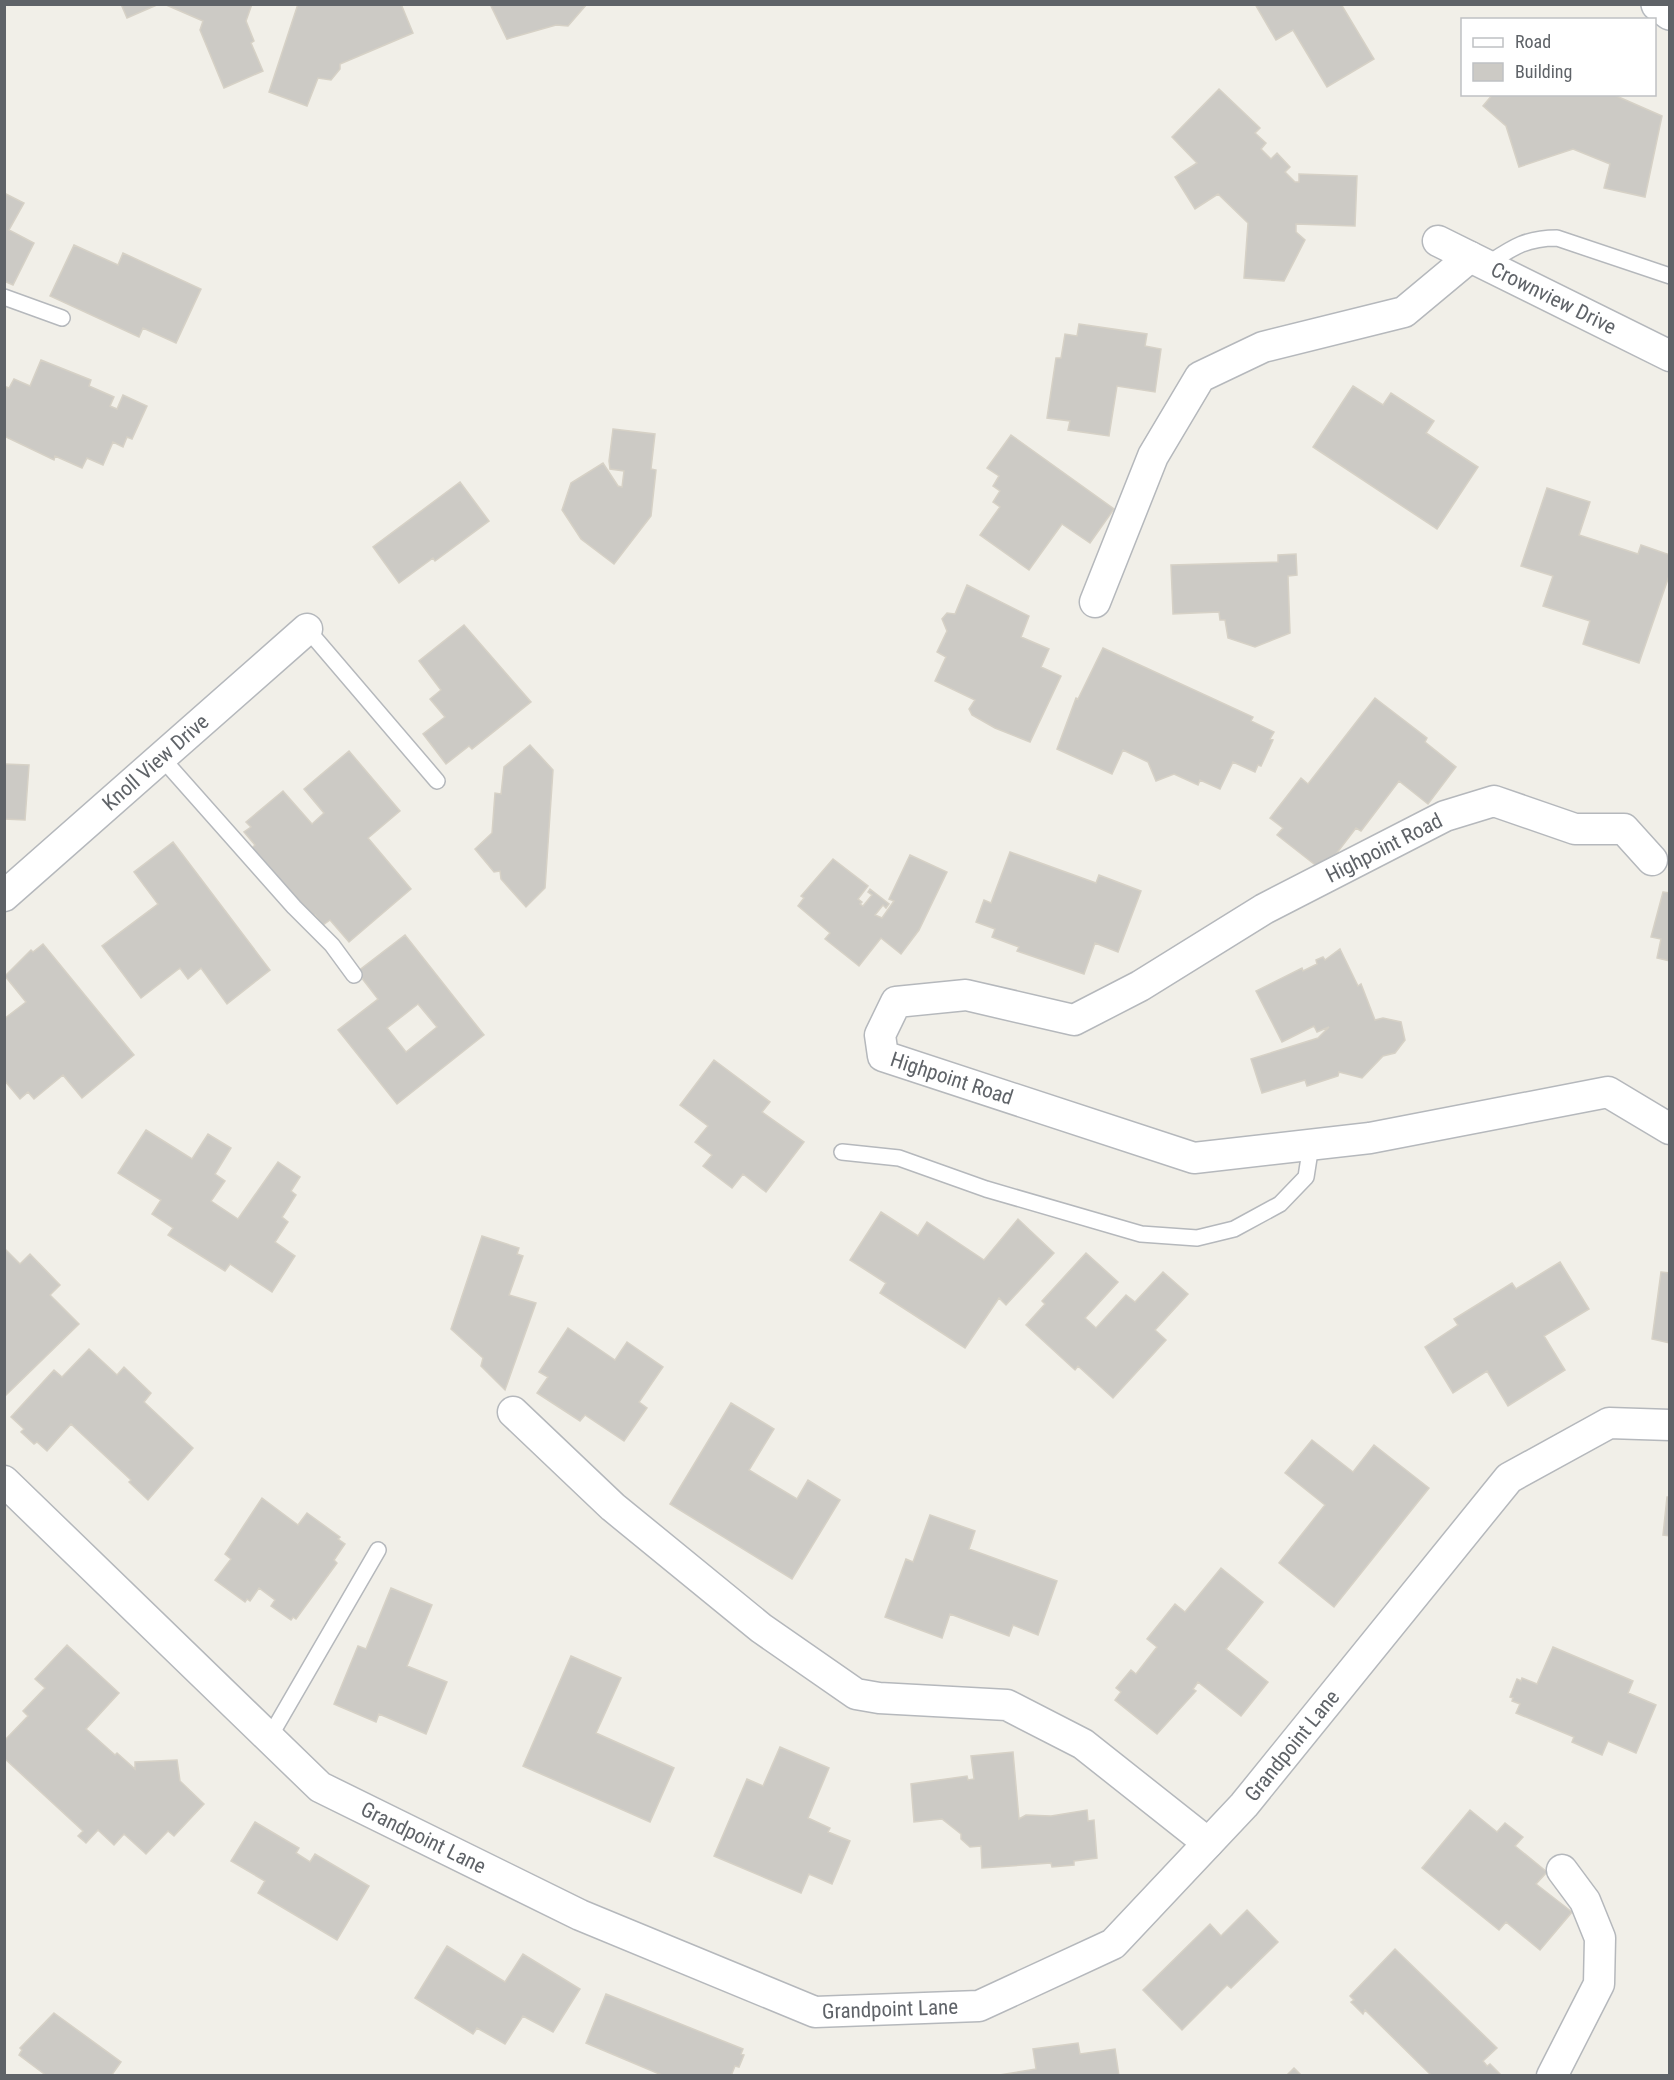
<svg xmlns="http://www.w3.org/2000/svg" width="1674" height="2080" font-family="'Roboto Condensed',sans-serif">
<rect width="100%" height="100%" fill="#f1efe8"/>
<!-- building -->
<path fill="#cccac5" stroke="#d6d1c6" stroke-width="1.5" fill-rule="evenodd" d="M121,4H159L127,18Z
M164,4H252L246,21L254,41L251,43L263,71L224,88L200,30L203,21Z
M298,4H401L413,33L340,64V69L331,80L318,78L307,106L269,92Z
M490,4H587L568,26L556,25L507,39Z
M1255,4H1341L1374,59L1327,87L1293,30L1276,40Z
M1219,89L1260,128L1255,133L1266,143L1261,149L1271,159L1277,153L1290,167L1285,172L1295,182H1299V174L1357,176L1355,226L1296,224V232L1305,240L1284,281L1244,278L1248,223L1218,194L1195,209L1175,177L1197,163L1172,137Z
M1493,94H1612L1662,116L1645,197L1604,188L1610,164L1573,149L1519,167L1506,126L1483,106Z
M4,193L24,203L9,230L34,243L13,285L4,281Z
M74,245L118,265L123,253L201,289L176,343L143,328L139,337L50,296Z
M1079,324L1147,334L1145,346L1161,349L1155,392L1117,386L1109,436L1068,430L1070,421L1047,418L1056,358H1061L1065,334L1077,336Z
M41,360L91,380L89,386L114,397L110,406L117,409L123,395L147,406L132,439L127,437L123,447L113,442L103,465L87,458L82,468L55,456L54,460L4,436V386L9,388L14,379L30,386Z
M1353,386L1383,405L1391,393L1434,421L1426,433L1478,467L1437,529L1313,447Z
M613,429L655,434L651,469L656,470L651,516L614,564L581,539L562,510L571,483L603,463L618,486L622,487L624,471L610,469L609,461Z
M1011,435L1114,509L1090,543L1062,524L1029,570L980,535L1000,507L993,502L1000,491L993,486L999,476L987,468Z
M460,482L489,521L435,561L433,558L399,583L373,547Z
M1547,488L1590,502L1579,535L1638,554L1641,545L1670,555V573L1639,663L1583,644L1590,621L1543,606L1553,576L1521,566Z
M1296,554L1297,575L1288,576L1290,633L1255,647L1228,638L1225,620H1220L1219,612L1173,614L1171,565L1278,562V555Z
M967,585L1029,616L1021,637L1049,649L1041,667L1061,676L1030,742L995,728L972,715L969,709L975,700L935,681L946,657L937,652L947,631L942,619L947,613L955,614Z
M464,625L531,702L472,749L469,746L446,764L423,734L445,717L430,699L441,690L419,661Z
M1103,648L1253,717L1251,721L1274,732L1270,739L1273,740L1261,766L1258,765L1255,772L1233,762L1220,789L1200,780L1198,785L1174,774L1156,781L1148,762L1123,750L1112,774L1057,749L1076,698L1078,699Z
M1375,698L1427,738L1425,742L1456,767L1428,804L1399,781L1361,831L1356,828L1323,871L1277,835L1283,828L1270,818L1301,778L1308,784Z
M530,745L553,770L545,888L526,907L501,879L500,871L494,872L475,849L492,833L495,793L501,794L504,767Z
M349,751L400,811L368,838L411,889L349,942L330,920L323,925L315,915L311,919L251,849L255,845L244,832L251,827L246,822L283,791L312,824L324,813L304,789Z
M4,764L29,765L25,820L4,819Z
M173,842L270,970L227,1004L201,968L188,979L180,968L141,998L102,946L158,904L134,872Z
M1010,852L1096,883L1099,875L1141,891L1118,952L1095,943L1084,974L1017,951L1019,947L992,937L995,929L976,922L984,900L991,903Z
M910,855L947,872L919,930L901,954L881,938L859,966L825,939L830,933L798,906L804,898L801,896L833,859L868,886L858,899L862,902L860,904L863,906L872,895L868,892L870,889L889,904L886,908L883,905L875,915L882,918L894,901L889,899Z
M1663,892L1670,893V961L1657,958L1661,939L1651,937Z
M405,935L484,1035L397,1104L338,1030L378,999L357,972ZM418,1004L437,1027L406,1052L387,1028Z
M43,944L134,1055L82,1098L63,1075L34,1099L28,1092L20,1099L4,1080V1019L26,1002L5,976L31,950L33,952Z
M1340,949L1358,986L1361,984L1375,1020L1383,1018L1401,1022L1405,1040L1395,1053L1383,1056L1362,1078L1339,1072L1338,1076L1307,1086L1305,1080L1262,1093L1251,1059L1318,1038L1329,1027L1317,1032L1314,1026L1282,1042L1256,991L1302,968L1303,971L1317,964L1316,960L1323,957L1325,960Z
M714,1060L770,1102L762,1112L804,1142L766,1192L743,1174L732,1188L703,1166L712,1155L695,1142L708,1126L680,1105Z
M146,1130L192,1159L208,1134L231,1148L215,1174L225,1181L211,1201L238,1219L278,1162L300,1177L291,1191L296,1195L282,1217L288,1222L275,1242L295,1256L272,1292L230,1264L225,1271L168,1235L173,1228L152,1214L161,1200L118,1173Z
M881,1212L918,1236L927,1222L984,1260L1018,1219L1054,1253L1006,1305L999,1298L965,1348L880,1293L886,1283L850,1260Z
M482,1236L519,1248L517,1254L523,1256L509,1295L536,1303L505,1390L481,1366L483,1358L451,1329Z
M4,1248L20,1264L30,1254L60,1285L50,1295L79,1324L4,1397Z
M1086,1253L1118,1282L1085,1318L1096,1328L1126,1295L1135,1302L1163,1272L1188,1294L1155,1330L1166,1340L1113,1398L1078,1366L1075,1370L1026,1325L1045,1304L1042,1301Z
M1560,1262L1589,1309L1544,1336L1565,1370L1508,1406L1487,1371L1453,1393L1425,1347L1458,1325L1454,1319L1512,1283L1516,1289Z
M1661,1272L1670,1273V1343L1652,1339Z
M568,1328L615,1360L627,1342L663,1367L639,1402L647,1408L624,1441L585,1415L580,1421L537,1393L548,1377L539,1372Z
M89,1349L117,1375L124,1367L151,1393L144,1402L193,1448L148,1500L129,1482L131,1480L71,1424L47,1451L37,1442L34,1444L21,1432L24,1429L11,1417L54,1370L62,1377Z
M731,1403L774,1429L749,1470L797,1499L808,1480L840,1500L792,1579L670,1504Z
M1312,1440L1353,1472L1374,1445L1429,1488L1334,1607L1279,1563L1325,1505L1285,1473Z
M1667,1497H1670V1536L1663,1535Z
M262,1498L298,1525L307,1513L340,1537L338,1539L345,1544L334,1560L337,1563L296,1619L293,1617L291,1620L271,1606L275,1600L259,1588L250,1601L247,1599L245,1602L215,1580L231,1559L225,1554Z
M930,1515L975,1531L969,1549L1057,1581L1038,1635L1013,1625L1009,1636L950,1614L942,1638L885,1617L906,1559L913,1562Z
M1221,1568L1263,1602L1226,1649L1268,1682L1241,1716L1198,1682L1193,1689L1196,1691L1157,1734L1115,1700L1121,1692L1116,1688L1131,1670L1136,1674L1157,1647L1147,1639L1175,1604L1185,1612Z
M391,1588L432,1605L407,1666L447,1682L426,1734L379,1714L376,1722L334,1704L358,1646L366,1649Z
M67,1645L119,1693L86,1729L115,1755L117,1753L135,1769V1762L177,1760L180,1781L204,1804L174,1836L168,1831L146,1854L124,1834L114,1845L98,1830L86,1843L78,1836L83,1831L4,1758V1741L28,1716L23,1711L45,1688L35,1679Z
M1553,1647L1633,1681L1628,1693L1656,1705L1636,1753L1608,1741L1602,1755L1572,1742L1574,1737L1516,1713L1520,1704L1512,1701L1513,1698L1510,1697L1517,1679L1521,1681L1522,1678L1537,1684Z
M571,1656L621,1678L596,1733L674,1768L650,1822L523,1766Z
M780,1747L829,1768L808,1818L830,1828L828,1832L850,1841L832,1884L809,1874L801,1893L714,1856L747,1779L763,1786Z
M1013,1752L1019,1819L1026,1815L1051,1816L1087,1810L1088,1821L1094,1820L1097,1858L1074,1861V1865L1052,1867L1051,1863L982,1868L981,1846L970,1847L961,1839V1834L942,1819L914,1822L911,1784L967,1776L968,1780L974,1779L971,1756Z
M1470,1810L1497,1832L1505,1823L1523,1837L1515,1846L1547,1872L1536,1884L1572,1912L1540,1950L1506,1922L1499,1930L1422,1868Z
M255,1822L299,1848L296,1853L310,1862L315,1854L369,1886L337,1940L258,1893L265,1881L231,1861Z
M1247,1910L1278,1942L1231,1988L1227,1985L1182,2030L1143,1990L1210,1924L1221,1936Z
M447,1946L505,1982L523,1954L580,1989L553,2032L523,2016L505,2044L477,2028L473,2034L415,1998Z
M1395,1949L1497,2048L1483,2061L1487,2066L1490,2064L1502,2076H1432L1365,2010L1363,2014L1351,2002L1354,2000L1350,1996Z
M606,1994L743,2049L741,2054L744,2055L739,2067L735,2066L731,2076H664L586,2043Z
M54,2013L121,2062L111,2076H47L19,2055L22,2050L20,2048Z
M1078,2043L1080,2054L1115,2049L1119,2076H993L1036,2069L1033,2049Z
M1294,2068L1302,2076H1286Z"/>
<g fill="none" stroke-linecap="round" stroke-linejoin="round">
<!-- lane casing -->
<g stroke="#b5b8bc" stroke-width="18">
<path id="lane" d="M1486,265C1512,248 1525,238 1557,238L1670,276
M4,297L62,318
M307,629L437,781
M161,757L294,907L332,945L354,975
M842,1152L899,1158L986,1189L1141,1234L1197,1238L1234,1229L1280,1204L1306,1177L1311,1145
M269,1738L378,1550"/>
</g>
<!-- street casing -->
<g stroke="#b5b8bc" stroke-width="33">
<g id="street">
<path id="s1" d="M1438,241L1670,356"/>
<path d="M1095,602L1153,456L1200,377L1263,347L1404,312L1470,257"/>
<path id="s2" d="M1652,860L1624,829H1575L1494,801L1445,816L1264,909L1140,986L1074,1020L966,995L896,1002L880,1035L883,1056L1194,1158L1370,1138L1608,1092L1670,1129"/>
<path id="s3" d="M4,896L307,629"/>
<path d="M513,1412L613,1507L761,1628L856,1694L879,1698L1007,1705L1083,1744L1208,1843"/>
<path id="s4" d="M4,1481L320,1787L580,1915L815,2012L979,2006L1113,1944L1244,1805L1509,1478L1609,1423L1670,1425"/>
<path d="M1552,2076L1599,1984L1600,1938L1585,1901L1562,1870"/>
</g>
</g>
<!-- secondary casing -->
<g stroke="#b6babf" stroke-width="36">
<path id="secondary" d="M1658,4L1670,13"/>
</g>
<!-- lane -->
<use href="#lane" stroke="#fff" stroke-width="15"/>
<!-- street -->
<use href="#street" stroke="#fff" stroke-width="30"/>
<!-- secondary -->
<use href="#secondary" stroke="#fff" stroke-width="33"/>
</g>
<g text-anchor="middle" stroke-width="5" stroke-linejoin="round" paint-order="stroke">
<!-- street labels -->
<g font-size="21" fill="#5f6368" stroke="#fff">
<text dy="7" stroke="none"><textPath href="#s1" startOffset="129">Crownview Drive</textPath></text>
<text dy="7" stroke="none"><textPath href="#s3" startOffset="202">Knoll View Drive</textPath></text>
<text transform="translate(1384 848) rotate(-27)" y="7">Highpoint Road</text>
<text dy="7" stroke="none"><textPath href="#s2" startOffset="963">Highpoint Road</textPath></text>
<text dy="7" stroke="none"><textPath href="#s4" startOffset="1563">Grandpoint Lane</textPath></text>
<text dy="7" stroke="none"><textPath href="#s4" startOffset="555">Grandpoint Lane</textPath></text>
<text dy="7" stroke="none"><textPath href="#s4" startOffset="1059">Grandpoint Lane</textPath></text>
</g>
</g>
<!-- border -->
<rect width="1674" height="2080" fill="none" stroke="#5f6368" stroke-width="12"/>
<!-- legend -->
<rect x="1461" y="18" width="195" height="78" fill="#ffffff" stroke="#bfc1c3" stroke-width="1.5"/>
<rect x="1473" y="38" width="30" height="9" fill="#ffffff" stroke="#bfc1c3" stroke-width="1.5"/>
<text x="1515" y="48" font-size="18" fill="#5f6368">Road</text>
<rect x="1473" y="63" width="30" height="18" fill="#cccac5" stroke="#bfc1c3" stroke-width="1.5"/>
<text x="1515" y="78" font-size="18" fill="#5f6368">Building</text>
</svg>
